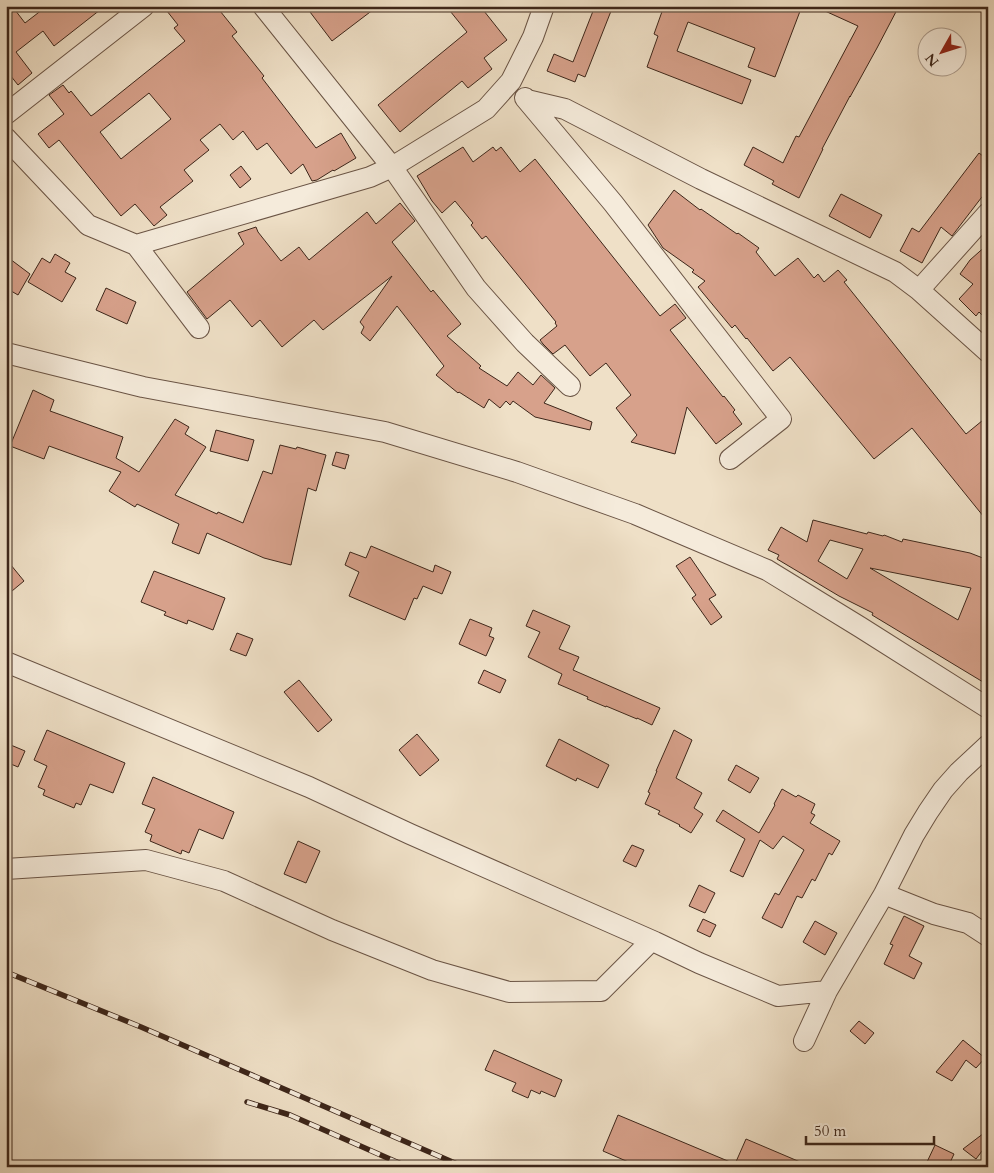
<svg xmlns="http://www.w3.org/2000/svg" width="994" height="1173" font-family="Cardo,serif">
<rect width="100%" height="100%" fill="#efe0c7"/>
<filter id="stains"><feTurbulence type="fractalNoise" baseFrequency=".004" numOctaves="4"/><feColorMatrix values="0 0 0 0 .2 0 0 0 0 .09 0 0 0 0 .02 0 0 0 .5 -.17"/></filter>
<radialGradient id="worn" r=".72"><stop offset=".6" stop-color="#630" stop-opacity="0"/><stop offset="1" stop-color="#630" stop-opacity=".3"/></radialGradient>
<!-- building -->
<path fill="#d7a18b" stroke="#3d261a" fill-rule="evenodd" d="M6,6H12L25,23L47,6H105L54,46L43,31L16,52L32,73L18,85L6,70Z
M163,6H216L237,32L232,36L264,76L262,78L316,148L341,133L356,158L334,171L333,170L317,180L312,181L303,164L291,174L267,143L257,150L243,131L233,140L220,124L200,140L209,150L184,170L193,181L160,207L167,215L154,226L135,204L121,216L59,140L49,148L38,134L64,114L49,95L63,85L69,93L71,91L91,116L94,114L185,41L174,28L178,25ZM149,93L171,119L121,159L100,132Z
M318,6H378L332,41L310,12Z
M446,6H480L507,40L484,58L492,69L468,88L462,81L400,132L378,105L467,32Z
M595,6H613L585,77L578,74L575,82L547,71L554,54L573,62Z
M664,6H802L775,77L748,67L755,48L688,22L677,51L751,80L742,104L647,67L658,36L654,34Z
M814,6H899L877,48L850,97V96L822,149H823L799,198L772,184L774,181L744,165L753,147L783,163L796,136L799,137L858,26Z
M463,147L473,162L493,147L496,151L501,147L520,172L535,159L660,316L675,304L686,318L670,330L723,397L724,396L735,410L733,412L742,424L716,444L687,407L675,454L631,442L637,435L616,408L631,395L606,363L590,376L565,345L553,354L543,344L540,340L557,326L555,323L556,322L486,236L482,239L471,225L473,223L455,201L442,213L432,201L417,176Z
M979,153L988,160V189L952,236L941,227L922,263L900,251L912,228L919,232Z
M241,166L251,179L240,188L230,175Z
M674,190L700,210L701,209L737,234L738,233L759,248L756,252L775,276L798,258L814,278L818,274L824,282L838,270L847,280L844,282L966,434L988,416V522L912,428L874,459L790,357L773,371L747,338L746,339L735,325L732,328L698,287L705,281L692,272L694,270L663,248L648,225Z
M841,194L882,215L870,238L829,216Z
M400,203L415,221L392,242L431,292L433,290L461,324L447,336L481,366L479,368L507,386L518,372L533,385L541,375L555,388L544,403L592,422L590,430L535,417L513,401L510,405L506,401L500,408L489,399L484,408L459,392L458,393L436,375L444,366L397,306L370,341L361,333L364,327L360,322L392,276L323,330L314,320L282,347L260,320L252,327L230,300L207,319L187,292L244,244L238,233L256,227L258,232L281,261L299,247L309,260L367,212L376,224Z
M988,244V321L979,312L976,316L959,299L973,284L960,274L970,260Z
M55,254L70,263L65,272L76,278L62,302L28,282L42,258L50,263Z
M6,256L30,274L18,295L6,288Z
M106,288L136,302L127,324L96,310Z
M33,390L54,400L50,411L123,437L116,458L139,472L175,419L189,427L185,434L206,447L175,495L217,514L218,512L243,523L263,471L272,474L280,445L296,449L297,447L326,455L316,491L308,488L291,565L264,558L207,533L199,554L172,543L179,524L137,504L135,507L109,491L121,472L49,446L44,459L10,446Z
M216,430L254,440L248,461L210,451Z
M336,452L349,455L345,469L332,465Z
M813,520L867,534L868,532L883,536L884,535L902,542L903,539L970,553L988,560V685L872,615L873,613L839,596L777,559L779,555L768,550L781,527L807,542ZM830,540L863,549L847,579L818,561ZM870,568L971,588L958,620Z
M371,546L433,572L435,565L451,572L442,594L423,586L417,599L414,598L405,620L349,596L359,572L345,565L350,552L366,558Z
M690,557L716,595L709,599L722,617L711,625L692,598L696,595L676,566Z
M6,559L24,581L6,596Z
M154,571L225,598L213,630L188,620L187,624L164,615L166,612L141,602Z
M533,610L570,626L559,649L579,657L573,670L660,708L652,725L637,718V719L606,706V707L587,699L588,697L558,684L562,674L528,657L540,632L526,626Z
M470,619L492,628L489,636L494,638L486,656L459,644Z
M237,633L253,639L246,656L230,650Z
M484,670L506,680L500,693L478,683Z
M299,680L332,720L318,732L284,692Z
M47,730L125,763L113,793L90,784L81,805L76,803L74,808L43,795L45,790L38,787L47,766L34,760Z
M674,730L692,740L676,778L702,793L694,808L703,814L691,833L679,826L680,825L658,814L660,811L645,804L650,793L648,792L657,771H656Z
M417,734L439,760L420,776L399,750Z
M559,739L609,765L598,788L577,778L576,781L546,766Z
M6,743L25,751L18,767L6,762Z
M736,765L759,778L750,793L728,780Z
M153,777L234,812L223,839L199,829L189,853L182,850L181,854L150,841L152,835L145,832L155,809L142,804Z
M782,789L796,797L798,795L815,804L811,813L815,815L810,823L840,841L832,855L829,853L815,881L812,879L802,898L797,896L782,928L762,918L775,893L779,895L804,850L783,836L773,849L760,840L743,877L730,871L745,839L716,821L723,810L759,833L775,805L774,804Z
M298,841L320,851L306,883L284,874Z
M632,845L644,850L636,867L623,861Z
M699,885L715,893L705,913L689,906Z
M904,916L924,926L909,956L922,963L914,979L884,964L893,945L890,944Z
M703,919L716,925L710,937L697,931Z
M815,921L837,933L825,955L803,942Z
M859,1021L874,1033L865,1044L850,1031Z
M963,1040L985,1058L976,1068L966,1060L952,1081L936,1072Z
M494,1050L562,1080L555,1097L541,1091L540,1094L531,1090L528,1098L512,1091L516,1083L485,1070Z
M618,1115L735,1164L746,1139L812,1167H640L603,1151Z
M988,1130V1143L976,1159L963,1149Z
M935,1145L954,1154L948,1167H937L927,1162Z"/>
<g fill="none" stroke-linecap="round" stroke-linejoin="round">
<!-- minor casing -->
<g stroke="#6a5445" stroke-width="22">
<path id="minor" d="M263,6L392,167L476,288L525,343L570,386
M525,98L613,203L781,419L730,459
M527,100L565,109L701,179L895,272L919,290L988,352
M6,114L144,6
M6,138L88,225L136,245L370,177L392,167L486,109L511,81L533,37L544,6
M136,245L199,328
M919,290L988,213
M6,353L143,387L385,432L517,472L635,514L767,570L860,627L988,708
M6,662L309,787L410,834L655,942L699,963L778,996L827,991
M6,869L146,860L224,881L332,930L432,970L509,992L601,991L651,941
M884,894L934,914L968,923L988,936
M804,1041L827,991L884,894L914,835L928,812L943,790L959,772L988,745"/>
</g>
<!-- minor -->
<use href="#minor" stroke="#f5ebdb" stroke-width="20"/>
<!-- rail casing -->
<g stroke="#3d261a" stroke-width="5.5">
<path id="rail" d="M6,972L141,1027L464,1167
M247,1102L290,1115L408,1167"/>
</g>
<!-- rail -->
<use href="#rail" stroke="#f5ebdb" stroke-width="4" stroke-dasharray="11" stroke-linecap="butt"/>
</g>
<!-- margin -->
<rect width="994" height="1173" fill="none" stroke="#efe0c7" stroke-width="25"/>
<rect x="8" y="8" width="979" height="1158" fill="none" stroke="#3d261a" stroke-width="2.5"/>
<rect x="12" y="12" width="969" height="1148" fill="none" stroke="#3d261a"/>
<!-- north arrow -->
<g transform="translate(942 52) rotate(231)"><circle r="24" fill="#f5ebdb" stroke="#ab9c8e"/>
<path d="M0-4L9 19L0 12L-9 19Z" fill="#8f2418"/>
<text y="-8" font-size="14" font-weight="bold" text-anchor="middle" fill="#3d261a">N</text>
</g>
<!-- scale -->
<path d="M806 1136v8h128v-8" fill="none" stroke="#3d261a" stroke-width="2.5"/>
<text x="814" y="1136" font-size="15" fill="#3d261a" stroke="#f5ebdb" stroke-width="4" paint-order="stroke">50 m</text>
<rect width="100%" height="100%" filter="url(#stains)"/>
<rect width="100%" height="100%" fill="url(#worn)"/>
</svg>
